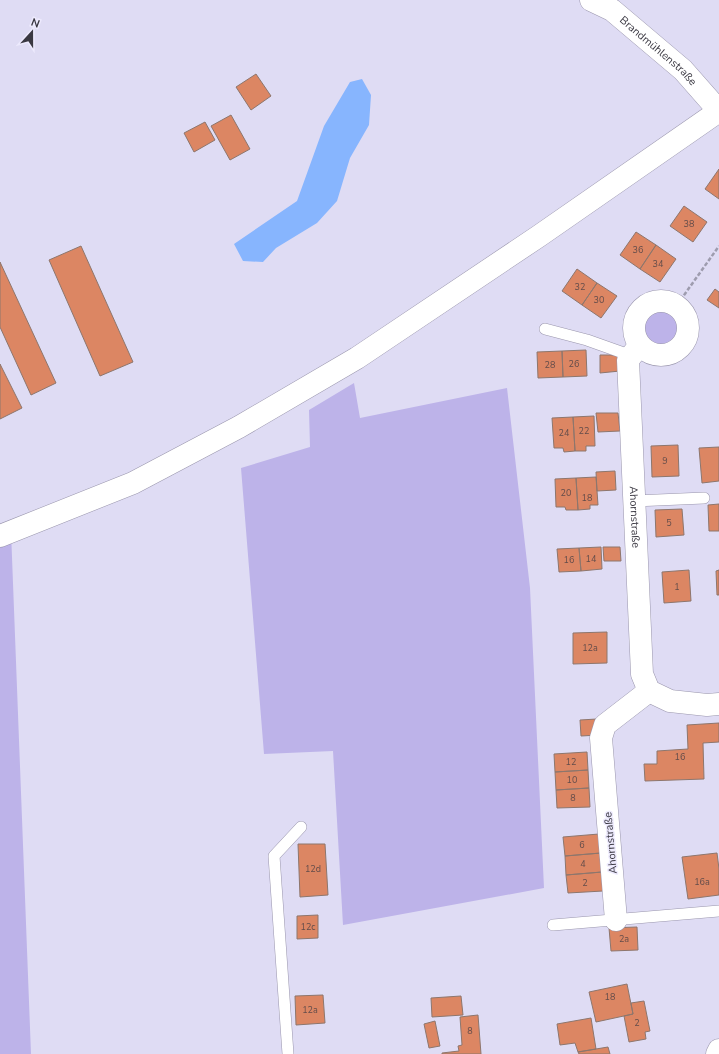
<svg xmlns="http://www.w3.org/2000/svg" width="719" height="1054" font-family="'Nunito Sans',sans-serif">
<rect width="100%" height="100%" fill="#dfdcf4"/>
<!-- green -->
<path fill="#bdb3e9" d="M643 328a19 19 0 1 1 38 0a19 19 0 1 1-38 0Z
M354,383L360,418L507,388L530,588L544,888L343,925L333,751L264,754L241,468L310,447L309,410Z
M11,531L31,1054H0V536Z"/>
<!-- water -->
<path fill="#87b5fe" d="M362,79L371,95L369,125L350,158L337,201L317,223L276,248L263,262L243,261L234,244L297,201L324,126L350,82Z"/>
<!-- building -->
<path fill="#dc8663" stroke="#8d766d" d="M256,74L271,96L251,110L236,87Z
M231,115L250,149L230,160L211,126Z
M205,122L215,140L194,152L184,133Z
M719,169V199L705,189Z
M684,206L707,222L693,242L670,226Z
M636,232L656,245L640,269L620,255Z
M656,245L676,259L660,282L640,269Z
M81,246L133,362L100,376L49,260Z
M0,262L56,383L31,395L0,327Z
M577,269L597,283L582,305L562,291Z
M597,283L617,296L601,318L582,305Z
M715,289L719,292V308L707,300Z
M586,350L587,376L563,377L562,351Z
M562,351L563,377L538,378L537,352Z
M600,355H618L620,371L600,373Z
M0,364L22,408L0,419Z
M596,413H618L620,431L598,432Z
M594,416L595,446H586V451H575L573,417Z
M573,417L575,451L564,452L563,448H554L552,418Z
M678,445L679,476L652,477L651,446Z
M719,447V481L702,483L699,448Z
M615,471L616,490L597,491L596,472Z
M596,477L598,505H590V509L578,510L576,478Z
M576,478L578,510H566L565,507H556L555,479Z
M719,504V531H709L708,505Z
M682,509L684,535L656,537L655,510Z
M601,547L602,569L581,571L579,548Z
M603,547H620L621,561H604Z
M579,548L581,571L559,572L557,549Z
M689,570L691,601L664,603L662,572Z
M719,570V595H717L716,571Z
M607,632V663L573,664V633Z
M597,719L599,735L581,736L580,720Z
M719,723V742L703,743L704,779L645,781L644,764H657V751L688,749L687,725Z
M587,752L588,770L555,772L554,754Z
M588,770L589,788L556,790L555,772Z
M589,788L590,807L557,808L556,790Z
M599,834L601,853L565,856L563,837Z
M298,844H325L328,895L300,897Z
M601,853L602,872L566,875L565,856Z
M717,853L719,869V895L688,899L682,857Z
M602,872L603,891L568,893L566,875Z
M318,915V938L297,939V916Z
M637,927L638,950L611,951L609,928Z
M627,984L633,1014L596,1022L589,992Z
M323,995L325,1023L296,1025L295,996Z
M461,996L463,1015L432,1017L431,998Z
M644,1001L650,1031L645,1032L646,1039L629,1042L624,1016L633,1014L631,1003Z
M478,1015L481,1054H442V1053L459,1051L458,1046L462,1045L460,1017Z
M591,1018L596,1049L578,1052L575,1043L560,1045L557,1024Z
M435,1021L440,1046L429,1048L424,1024Z
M608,1047L610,1054H579L578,1052Z"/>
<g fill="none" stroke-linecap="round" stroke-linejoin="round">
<!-- lane casing -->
<g stroke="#9a96ad" stroke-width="12">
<path id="lane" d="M545,329L587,340L632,356
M634,501L704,498
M553,925L719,911
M288,1054L274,856L301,827"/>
</g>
<!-- street casing -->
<g stroke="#9a96ad" stroke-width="23">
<g id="street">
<path id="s1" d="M591,0L612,10L683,70L719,111"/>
<circle cx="661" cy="328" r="27"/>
<path id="s2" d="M639,346L628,360L642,674L649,691L670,701L707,705L719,704"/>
<path d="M616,920L601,738L605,725L649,691"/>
<path d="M717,1054L719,1050"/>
</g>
</g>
<!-- secondary casing -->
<g stroke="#9a96ad" stroke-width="23">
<path id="secondary" d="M0,536L133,483L239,427L357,358L539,236L719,111"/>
</g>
<!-- path -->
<path stroke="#9e9cae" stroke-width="2.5" stroke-dasharray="4 2" stroke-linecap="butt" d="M677,305L719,246"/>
<!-- lane -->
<use href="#lane" stroke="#fff" stroke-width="11"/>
<!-- street -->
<use href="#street" stroke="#fff" stroke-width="22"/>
<!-- secondary -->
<use href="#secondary" stroke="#fff" stroke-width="22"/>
</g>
<g text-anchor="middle" stroke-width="3" stroke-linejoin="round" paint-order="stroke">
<!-- number labels -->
<g font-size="9" fill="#624c4a">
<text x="689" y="227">38</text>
<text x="638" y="253">36</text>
<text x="658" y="267">34</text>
<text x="580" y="290">32</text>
<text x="599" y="303">30</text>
<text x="574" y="367">26</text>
<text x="550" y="368">28</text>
<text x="584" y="434">22</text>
<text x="564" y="436">24</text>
<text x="665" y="464">9</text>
<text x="566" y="496">20</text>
<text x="587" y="501">18</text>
<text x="669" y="526">5</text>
<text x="591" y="562">14</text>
<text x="569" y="563">16</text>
<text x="677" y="590">1</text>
<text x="590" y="651">12a</text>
<text x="680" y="760">16</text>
<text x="571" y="765">12</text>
<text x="572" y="783">10</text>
<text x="573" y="801">8</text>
<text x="582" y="848">6</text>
<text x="583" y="867">4</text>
<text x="313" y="872">12d</text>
<text x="702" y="885">16a</text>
<text x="585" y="886">2</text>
<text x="308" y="930">12c</text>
<text x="624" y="942">2a</text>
<text x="610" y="1000">18</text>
<text x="310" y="1013">12a</text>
<text x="637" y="1026">2</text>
<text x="470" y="1034">8</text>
</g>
<!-- street labels -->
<g font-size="11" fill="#3a3842" stroke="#edeafd">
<text dy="4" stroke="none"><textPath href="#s1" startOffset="85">Brandmühlenstraße</textPath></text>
<text dy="4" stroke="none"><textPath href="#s2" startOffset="175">Ahornstraße</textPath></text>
<text transform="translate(610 843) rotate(-95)" y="4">Ahornstraße</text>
</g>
</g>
<!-- north arrow -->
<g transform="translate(32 32) rotate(21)" stroke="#edeafd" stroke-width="3" paint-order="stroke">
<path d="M0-3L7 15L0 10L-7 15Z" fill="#3a3842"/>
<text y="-6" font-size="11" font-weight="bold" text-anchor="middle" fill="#3a3842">N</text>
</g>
</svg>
